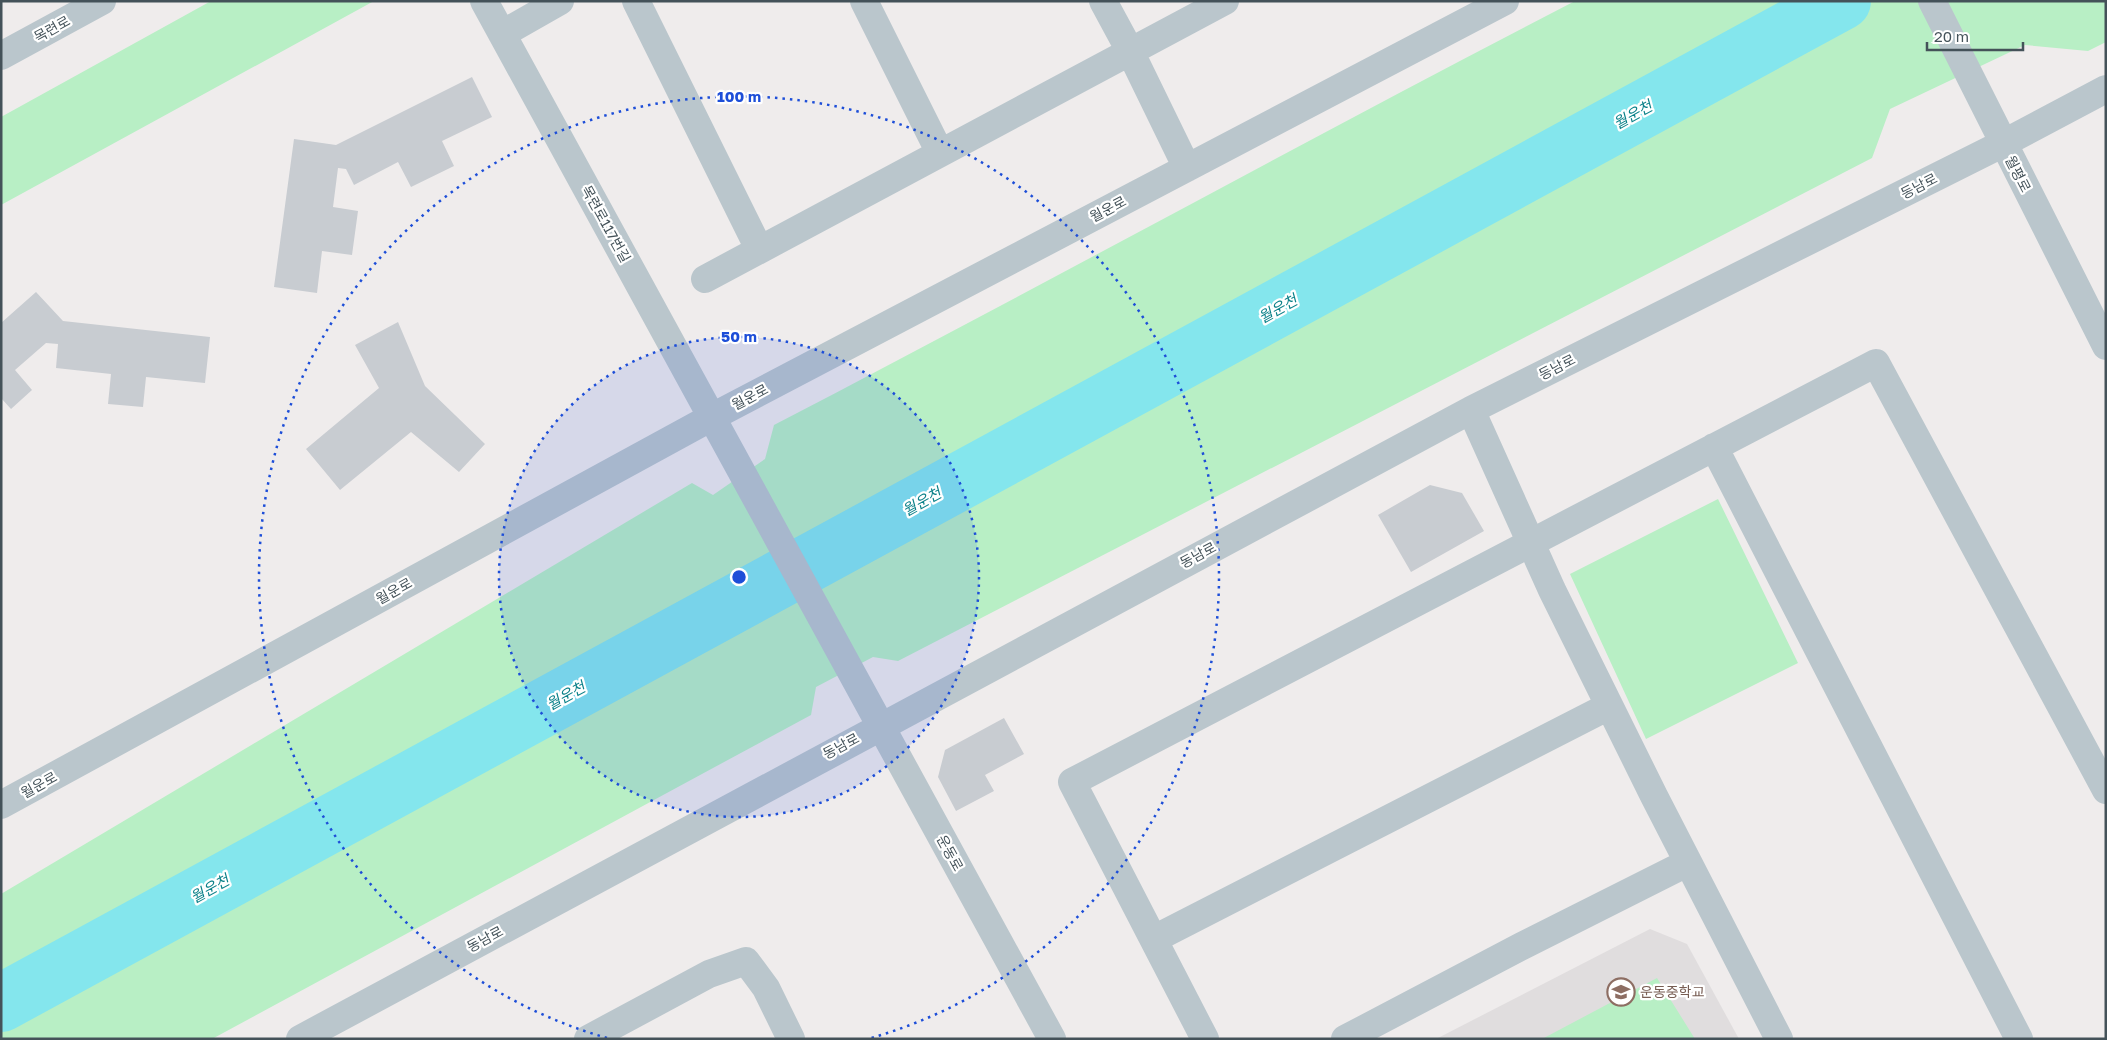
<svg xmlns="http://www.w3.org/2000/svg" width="2107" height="1040" font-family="'Golos Text','Noto Sans KR',sans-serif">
<rect width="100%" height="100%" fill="#efecec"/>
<!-- education -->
<path fill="#e0ddde" d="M1650,929L1687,944L1739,1039H1436Z"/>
<!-- green -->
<path fill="#b8efc5" d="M211,1H374L1,205V117Z
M1575,1H2106V42L2088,51L2025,45L1890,109L1872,158L898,661L873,657L816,687L811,715L212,1039H1V894L692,483L713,495L765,459L774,425C1042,286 1306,140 1575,1Z
M1718,499L1798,663L1646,739L1570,574Z
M1657,978L1695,1039H1542Z"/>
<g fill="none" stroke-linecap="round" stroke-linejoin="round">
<!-- river -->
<path stroke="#84e6ed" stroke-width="58" d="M1,1003L1842,1"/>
</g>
<!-- building -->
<path fill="#c8ccd1" d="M472,77L492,117L442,141L454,166L411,187L398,162L354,185L346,169L338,168L333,207L358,211L352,255L322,251L317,293L274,287L294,139L336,145Z
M36,292L63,321L210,337L205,383L146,377L143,407L108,404L111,374L56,368L58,344L46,343L15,370L32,390L11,409L1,398V323Z
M398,322L425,386L485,444L459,472L411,432L340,490L306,449L379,388L355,345Z
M1430,485L1462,493L1484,531L1411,572L1378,515Z
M1004,718L1024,754L985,775L994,791L956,811L938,777L945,750Z"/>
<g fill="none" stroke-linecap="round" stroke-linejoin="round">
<!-- minor -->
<path stroke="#bac6cc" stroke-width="28" d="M484,1L1052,1039
M636,1L759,249
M864,1L940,153
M1103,1L1130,51L1187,168
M1932,1L2106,346
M502,34L560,1
M1,56L102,1
M705,279L1225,1
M1471,410L1552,590L1654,796L1779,1039
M1714,447L2019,1039
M1,805L712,417L1505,1
M1154,939L1609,706
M300,1039L1471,410L2002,144L2106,89
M588,1039L709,974L746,961L766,988L791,1039
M1205,1039L1072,782L1876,363L2106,790
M1345,1039L1522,946L1687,863"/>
</g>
<!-- distance rings -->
<circle cx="739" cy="577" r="240" fill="#1d4ed8" fill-opacity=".12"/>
<g fill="none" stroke="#1d4ed8" stroke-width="2.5" stroke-dasharray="2.5 5">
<circle cx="739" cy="577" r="240"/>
<path d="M607 1038A480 480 0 1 1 871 1038"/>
</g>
<!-- icons -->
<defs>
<g id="school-ring" transform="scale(1.4375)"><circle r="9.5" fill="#fff" stroke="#8d6e63" stroke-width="1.5"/><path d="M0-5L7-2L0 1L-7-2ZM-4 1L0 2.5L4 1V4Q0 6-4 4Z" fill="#8d6e63"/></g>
</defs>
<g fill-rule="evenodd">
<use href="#school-ring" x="1621" y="992"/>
</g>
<g text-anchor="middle" stroke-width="4.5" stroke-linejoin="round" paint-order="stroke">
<!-- street labels -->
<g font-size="14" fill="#445259" stroke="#fff">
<text transform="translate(52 29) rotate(-29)" y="5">목련로</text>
<text transform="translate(2018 174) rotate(63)" y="5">월평로</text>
<text transform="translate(1919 186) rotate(-27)" y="5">동남로</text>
<text transform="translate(1108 209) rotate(-28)" y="5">월운로</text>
<text transform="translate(606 224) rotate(61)" y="5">목련로117번길</text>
<text transform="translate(1557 367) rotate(-27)" y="5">동남로</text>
<text transform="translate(750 397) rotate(-28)" y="5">월운로</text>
<text transform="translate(1198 555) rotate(-28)" y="5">동남로</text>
<text transform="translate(394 591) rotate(-29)" y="5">월운로</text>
<text transform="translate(841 746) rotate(-28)" y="5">동남로</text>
<text transform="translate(39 785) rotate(-29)" y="5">월운로</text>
<text transform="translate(950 853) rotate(61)" y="5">운동로</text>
<text transform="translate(485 939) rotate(-28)" y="5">동남로</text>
</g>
<!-- education labels -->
<g font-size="14" fill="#785e54" stroke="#fff" text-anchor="start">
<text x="1640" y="997">운동중학교</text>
</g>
<!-- water labels -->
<g font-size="15" font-style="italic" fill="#0b8189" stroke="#fff">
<text transform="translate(1633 115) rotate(-29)" y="5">월운천</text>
<text transform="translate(1278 309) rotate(-29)" y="5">월운천</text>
<text transform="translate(922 502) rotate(-29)" y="5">월운천</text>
<text transform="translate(566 696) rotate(-29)" y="5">월운천</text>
<text transform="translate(210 889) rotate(-29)" y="5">월운천</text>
</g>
</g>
<circle cx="739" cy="577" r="8" fill="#1d4ed8" stroke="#fff" stroke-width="2.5"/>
<g font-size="15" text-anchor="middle" font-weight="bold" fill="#1d4ed8" stroke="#fff" stroke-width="4.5" stroke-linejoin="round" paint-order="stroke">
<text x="739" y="102">100 m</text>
<text x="739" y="342">50 m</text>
</g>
<!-- border -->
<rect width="2107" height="1040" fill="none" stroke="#445259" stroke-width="5"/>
<!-- scale -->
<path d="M1927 42v8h96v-8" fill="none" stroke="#445259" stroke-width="2.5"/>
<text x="1934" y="42" font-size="15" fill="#445259" stroke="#ffffff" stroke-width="4" paint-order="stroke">20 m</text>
</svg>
